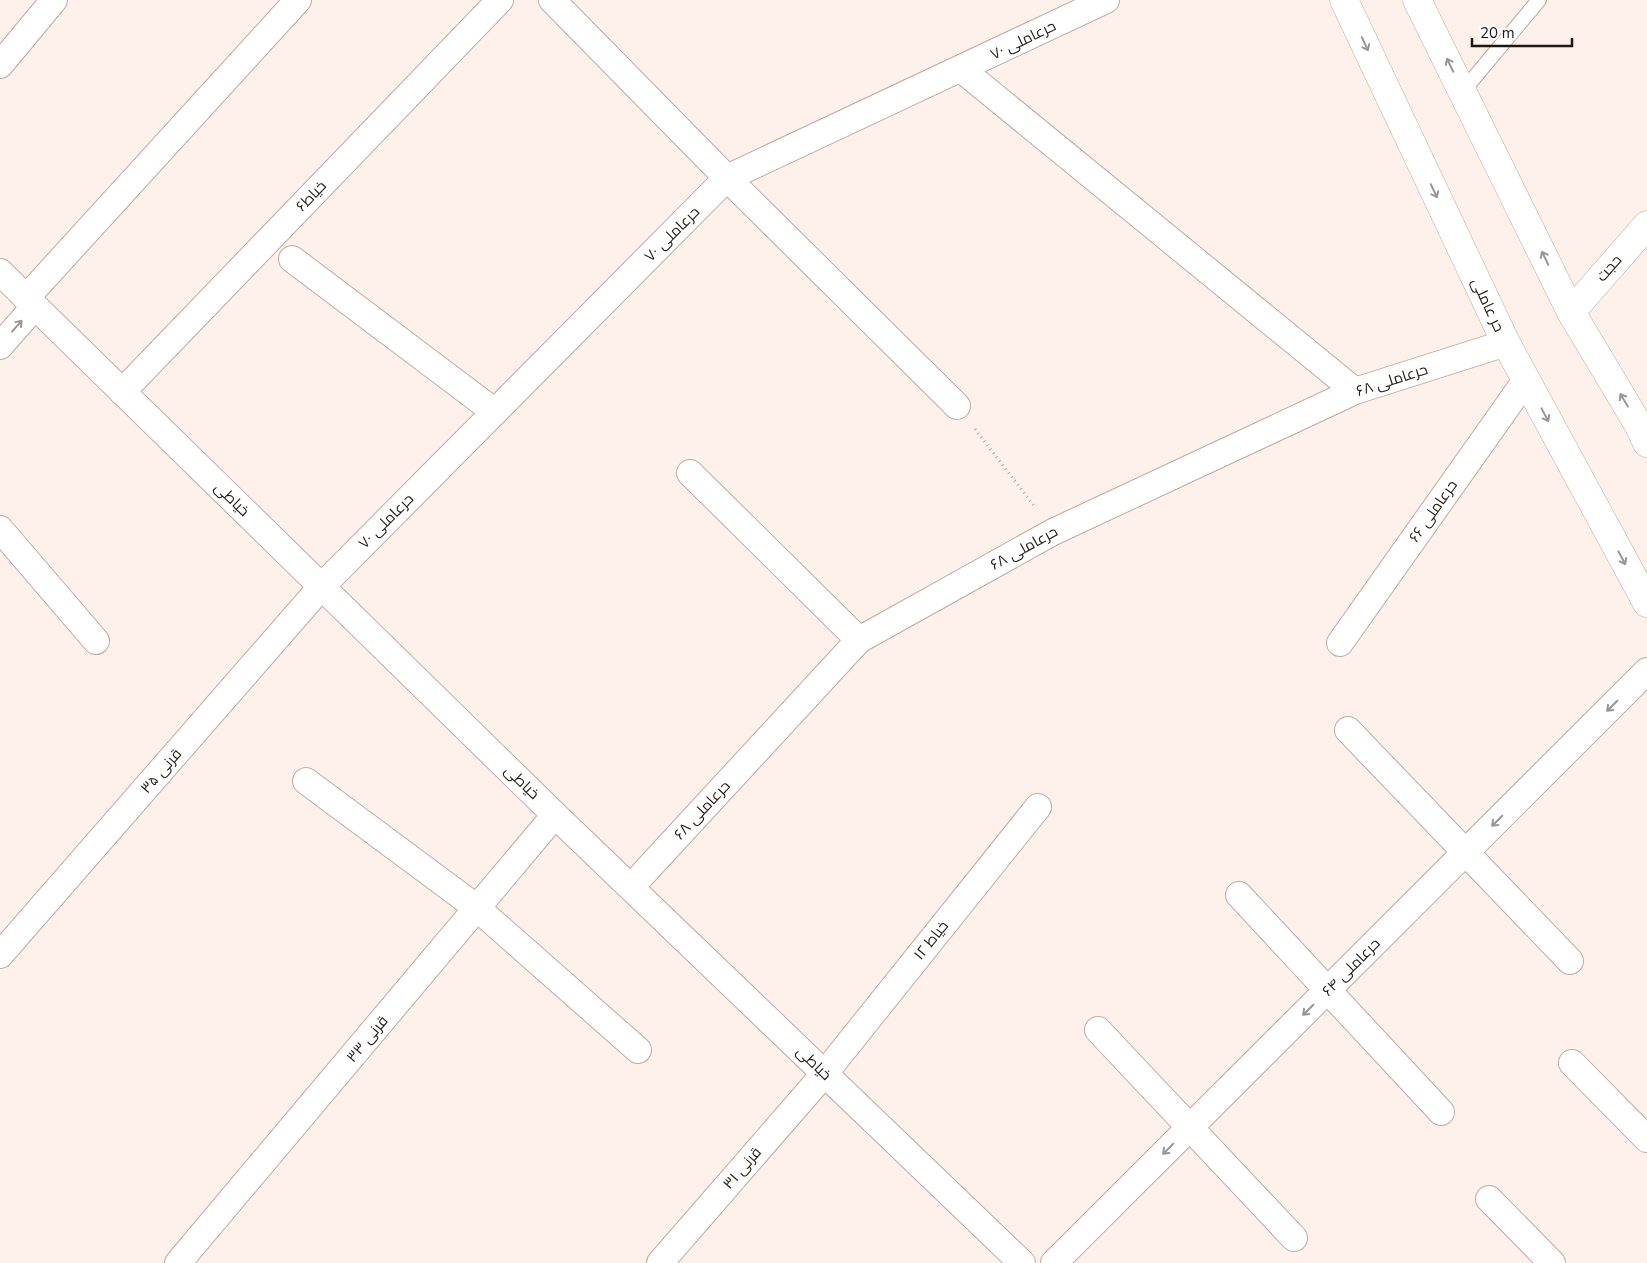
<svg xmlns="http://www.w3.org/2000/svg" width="1647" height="1263" font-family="'Nunito Sans',Cairo,sans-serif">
<rect width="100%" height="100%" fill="#fef1eb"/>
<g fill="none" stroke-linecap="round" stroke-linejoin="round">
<!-- service casing -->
<g stroke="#bfaaa1" stroke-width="16">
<path id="service" d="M1463,91L1539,0"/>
</g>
<!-- minor casing -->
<g stroke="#bfaaa1" stroke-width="28">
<path id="minor" d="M552,0L727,178L957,406
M0,65L54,0
M961,69L1355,391
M292,259L495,412
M0,272L555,815L1022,1263
M26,298L298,0
M0,346L35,306
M122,392L500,0
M690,473L859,640
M0,529L96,641
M1340,643L1526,380
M1348,730L1570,961
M306,781L477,908L638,1050
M631,887L859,640L1053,532L1355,391L1506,343
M1239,895L1441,1112
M0,955L322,586L727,178L1106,0
M1098,1030L1294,1238
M1572,1063L1647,1139
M1489,1199L1552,1263
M178,1263L555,815
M660,1263L825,1073L1038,807
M1054,1263L1647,671"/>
</g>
<!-- tertiary casing -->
<g stroke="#bfaaa1" stroke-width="29">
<path id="tertiary" d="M1571,312L1647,225"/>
</g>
<!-- secondary casing -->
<g stroke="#bfaaa1" stroke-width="29">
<path id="secondary" d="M1344,0L1506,343L1647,603
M1417,0L1571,312L1638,424L1647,443"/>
</g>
<!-- path -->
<path stroke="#b6aba6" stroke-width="3" stroke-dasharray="1 4" stroke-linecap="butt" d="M975,429L1035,507"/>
<!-- service -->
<use href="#service" stroke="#fff" stroke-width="14"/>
<!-- minor -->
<use href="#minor" stroke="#fff" stroke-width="26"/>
<!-- tertiary -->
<use href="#tertiary" stroke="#fff" stroke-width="28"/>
<!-- secondary -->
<use href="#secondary" stroke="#fff" stroke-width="28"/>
</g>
<!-- one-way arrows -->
<defs><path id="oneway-shaft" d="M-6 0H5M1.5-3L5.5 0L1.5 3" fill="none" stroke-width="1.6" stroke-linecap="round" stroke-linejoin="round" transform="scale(1.25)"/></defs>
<g stroke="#999695">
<use href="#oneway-shaft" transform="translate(1365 44) rotate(65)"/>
<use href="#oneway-shaft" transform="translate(1450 65) rotate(-116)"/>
<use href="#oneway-shaft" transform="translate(1434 191) rotate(65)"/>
<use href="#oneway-shaft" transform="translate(1545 258) rotate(-116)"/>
<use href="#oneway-shaft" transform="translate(17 326) rotate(-49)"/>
<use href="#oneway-shaft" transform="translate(1624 400) rotate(-121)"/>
<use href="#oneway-shaft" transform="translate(1545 415) rotate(62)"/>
<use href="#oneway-shaft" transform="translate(1622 558) rotate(62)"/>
<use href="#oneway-shaft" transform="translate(1612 706) rotate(135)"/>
<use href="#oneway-shaft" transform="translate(1497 821) rotate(135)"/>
<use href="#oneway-shaft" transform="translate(1308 1010) rotate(135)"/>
<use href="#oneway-shaft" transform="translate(1168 1149) rotate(135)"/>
</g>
<g text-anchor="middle" stroke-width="5" stroke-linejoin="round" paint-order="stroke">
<!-- street labels -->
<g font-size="15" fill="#1d1613" stroke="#fff">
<text transform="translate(1023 40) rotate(-26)" y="5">حرعاملی ۷۰</text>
<text transform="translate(311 196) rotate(-46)" y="5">خیاط۶</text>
<text transform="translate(672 234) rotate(-45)" y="5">حرعاملی ۷۰</text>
<text transform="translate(1609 268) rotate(-49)" y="5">حجت</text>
<text transform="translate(1488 305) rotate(65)" y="5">حر عاملی</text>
<text transform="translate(1392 380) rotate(-18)" y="5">حرعاملی ۶۸</text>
<text transform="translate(232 499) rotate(44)" y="5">خیاطی</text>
<text transform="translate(1433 511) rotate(-55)" y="5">حرعاملی ۶۶</text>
<text transform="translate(386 521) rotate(-45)" y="5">حرعاملی ۷۰</text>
<text transform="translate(1024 548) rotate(-29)" y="5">حرعاملی ۶۸</text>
<text transform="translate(161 771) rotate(-49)" y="5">قرنی ۳۵</text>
<text transform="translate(522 782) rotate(44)" y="5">خیاطی</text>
<text transform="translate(702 810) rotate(-47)" y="5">حرعاملی ۶۸</text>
<text transform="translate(931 940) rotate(-51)" y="5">خیاط ۱۲</text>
<text transform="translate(1351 967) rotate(-45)" y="5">حرعاملی ۶۴</text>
<text transform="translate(367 1039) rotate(-50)" y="5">قرنی ۳۳</text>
<text transform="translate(814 1063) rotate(44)" y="5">خیاطی</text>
<text transform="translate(742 1168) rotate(-49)" y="5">قرنی ۳۱</text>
</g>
</g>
<!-- scale -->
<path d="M1472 38v8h100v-8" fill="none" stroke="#1d1613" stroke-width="2.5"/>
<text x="1480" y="38" font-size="15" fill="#1d1613" stroke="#ffffff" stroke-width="4" paint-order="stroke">20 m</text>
</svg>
